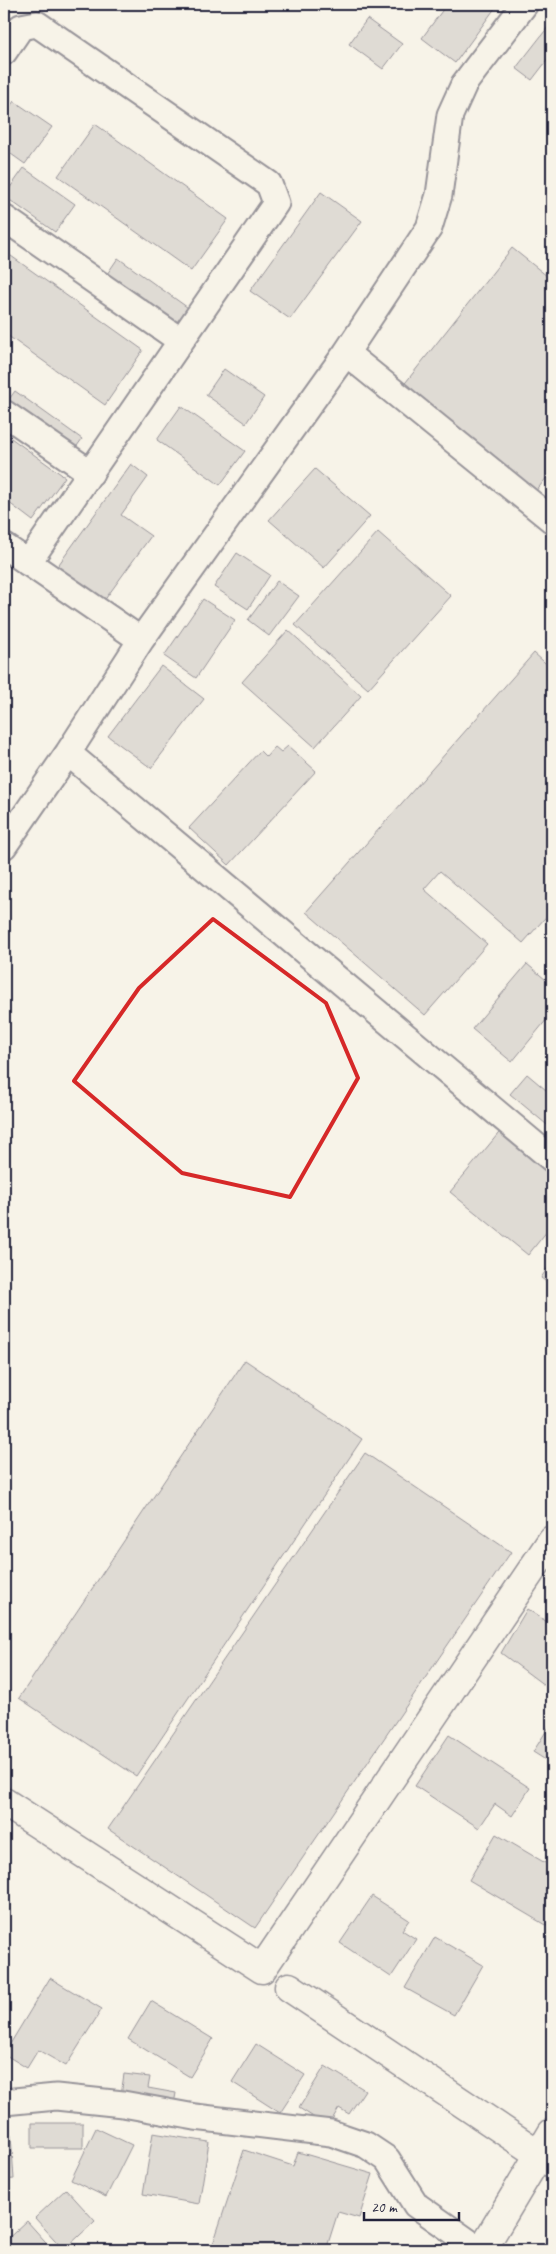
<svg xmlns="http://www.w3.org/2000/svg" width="556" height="2254" font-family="Caveat,sans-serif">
<rect width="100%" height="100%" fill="#f7f3e8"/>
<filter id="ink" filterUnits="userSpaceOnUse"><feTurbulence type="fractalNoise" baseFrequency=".02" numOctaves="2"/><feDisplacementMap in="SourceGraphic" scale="10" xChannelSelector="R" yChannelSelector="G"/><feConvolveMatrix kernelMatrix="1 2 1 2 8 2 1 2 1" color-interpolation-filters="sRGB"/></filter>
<g filter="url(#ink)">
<!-- building -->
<path fill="#c2bfbd" stroke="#22223b" d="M447,4H498L455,63L422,38Z
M367,19L402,44L383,69L349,44Z
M552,22V54L532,80L516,68Z
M14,101L52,127L25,164L4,149V115Z
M95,124L228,219L191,271L58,176Z
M24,168L75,204L55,232L4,196Z
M321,192L362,221L290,319L250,291Z
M512,248L552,280V471L535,492L402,387Z
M4,251L143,350L105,405L4,333Z
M118,258L191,310L178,329L105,277Z
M224,369L264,397L246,423L206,395Z
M15,391L82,439L72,453L4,406Z
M181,406L245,451L220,485L157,440Z
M4,433L65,477L33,521L4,499Z
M131,464L148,477L121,515L151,536L101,605L54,571Z
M315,469L370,516L324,568L269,520Z
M378,532L451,596L368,689L295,625Z
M237,553L270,575L248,609L214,587Z
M277,581L299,596L269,636L248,620Z
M203,599L235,620L196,678L164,656Z
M288,630L361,696L315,747L242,682Z
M534,653L552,669V910L523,943L440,871L424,889L487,944L425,1015L306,912Z
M161,666L204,699L151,768L108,736Z
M288,746L316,771L229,865L189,828L260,751L266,757L275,747L281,752Z
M527,964L552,985V1013L512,1062L472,1029Z
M527,1074L552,1095V1129L510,1094Z
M503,1128L552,1168V1225L528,1255L450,1192Z
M552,1261V1286L541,1278Z
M245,1360L362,1439L136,1776L19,1698Z
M365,1453L511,1552L255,1928L108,1829Z
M527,1609L552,1625V1691L501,1653Z
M552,1722V1764L533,1752Z
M449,1735L530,1788L512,1816L495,1804L479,1828L415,1786Z
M496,1834L552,1867V1929L469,1880Z
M372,1896L409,1920L402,1930L416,1939L391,1977L340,1943Z
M435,1937L483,1965L454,2015L405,1988Z
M50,1978L102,2009L66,2066L38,2050L27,2068L4,2054Z
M151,2001L213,2039L190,2077L128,2039Z
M256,2044L305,2075L280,2113L232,2082Z
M325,2066L365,2090L349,2114L339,2108L328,2126L299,2108Z
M124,2074L150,2077L148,2088L176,2093L174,2104L121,2095Z
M32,2123H83V2148H32Z
M96,2128L132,2145L106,2197L71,2180Z
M153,2133L209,2142L199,2204L143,2194Z
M4,2135H11L14,2179L4,2180Z
M244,2150L293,2166L298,2152L373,2174L359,2218L338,2212L326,2250H211Z
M66,2189L95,2221L64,2250L35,2218Z
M27,2221L53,2250H4V2242Z"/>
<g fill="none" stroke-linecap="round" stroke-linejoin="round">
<!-- minor casing -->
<g stroke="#22223b" stroke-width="29">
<path id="minor" d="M4,52L21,27L37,24L269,184L276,203L28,563
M4,218L181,341
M346,353L552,520
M4,413L91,473
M4,546L141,640
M68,753L552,1159
M4,846L68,753L141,640L346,353L429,228L439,195L450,115L464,84L525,4
M4,2102L56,2097L123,2104L195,2117L331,2133L366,2145L387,2159L416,2205L480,2250"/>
</g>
<!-- tertiary casing -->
<g stroke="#22223b" stroke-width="31">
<path id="tertiary" d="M4,1802L262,1969L552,1540
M289,1987L552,2163"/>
</g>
<!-- primary casing -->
<g stroke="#22223b" stroke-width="31">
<path id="primary" d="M482,2250L552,2133"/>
</g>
<!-- minor -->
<use href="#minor" stroke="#f7f3e8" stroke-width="25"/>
<!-- tertiary -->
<use href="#tertiary" stroke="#f7f3e8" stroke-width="28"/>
<!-- primary -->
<use href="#primary" stroke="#f7f3e8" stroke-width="28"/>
</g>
</g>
<!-- marked area -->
<path d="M0 0H556V2254H0ZM213,919L326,1003L358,1078L290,1197L182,1173L74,1081L139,988Z" fill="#f7f3e8" fill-opacity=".55" fill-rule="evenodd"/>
<path fill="none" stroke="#d62828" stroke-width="4" stroke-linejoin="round" d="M213,919L326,1003L358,1078L290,1197L182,1173L74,1081L139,988Z"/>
<!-- margin -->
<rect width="556" height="2254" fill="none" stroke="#f7f3e8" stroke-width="20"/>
<rect x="10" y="10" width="536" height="2234" fill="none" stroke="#22223b" stroke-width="2" filter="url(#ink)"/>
<!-- scale -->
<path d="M364 2212v8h95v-8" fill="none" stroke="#22223b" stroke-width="2.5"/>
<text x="371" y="2212" font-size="15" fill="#22223b" stroke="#f7f3e8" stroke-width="4" paint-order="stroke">20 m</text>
</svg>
